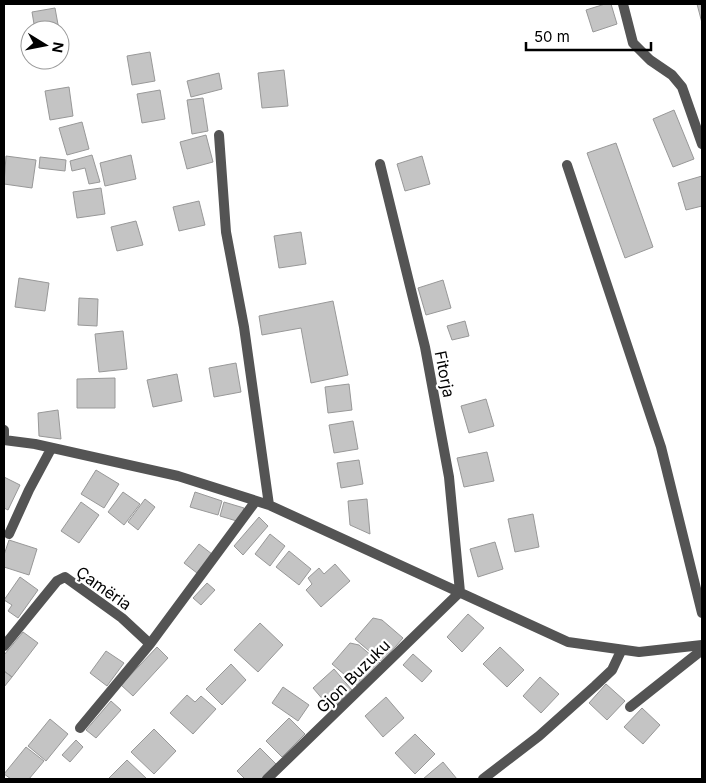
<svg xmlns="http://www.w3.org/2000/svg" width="706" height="783" font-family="Inter,sans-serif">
<rect width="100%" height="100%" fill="#fff"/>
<!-- building -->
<path fill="#c4c4c4" stroke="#989898" d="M605,4H611L617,24L593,32L586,10Z
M697,4H702V23Z
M55,8L59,30H35L32,12Z
M150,52L155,81L132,85L127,56Z
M284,70L288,106L262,108L258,73Z
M219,73L222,89L191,97L187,81Z
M69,87L73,116L50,120L45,91Z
M160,90L165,119L142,123L137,94Z
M203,98L208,131L192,134L187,100Z
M674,110L694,159L673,167L653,119Z
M82,122L89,149L67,155L59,128Z
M206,135L213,162L187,169L180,142Z
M616,143L653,247L625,258L587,153Z
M92,155L100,182L89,184L85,168L72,171L70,161Z
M131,155L136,179L105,186L100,163Z
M6,156L36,160L32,188L4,184Z
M422,156L430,184L405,191L397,164Z
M40,157L66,160L65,171L39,168Z
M702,176V206L686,210L678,183Z
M101,188L105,214L77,218L73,192Z
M199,201L205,225L179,231L173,207Z
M136,221L143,245L117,251L111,227Z
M301,232L306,264L279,268L274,236Z
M19,278L49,283L45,311L15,307Z
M443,280L451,308L426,315L418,288Z
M79,298L98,299L97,326L78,325Z
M333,301L348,375L311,383L301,328L262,335L259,316Z
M465,321L469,336L452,340L447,326Z
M123,331L127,369L99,372L95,334Z
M236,363L241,392L214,397L209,368Z
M177,374L182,401L153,407L147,380Z
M115,378V408H77V379Z
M349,384L352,410L328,413L325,387Z
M486,399L494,426L469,433L461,406Z
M58,410L61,439L39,436L38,413Z
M353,421L358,449L334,453L329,425Z
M487,452L494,481L464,487L457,458Z
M359,460L363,484L341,488L337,463Z
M96,470L119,484L104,508L81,494Z
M4,477L20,485L8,510L4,508Z
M123,492L140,504L124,525L108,512Z
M195,492L222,501L218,515L190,507Z
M145,499L155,507L138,530L128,522Z
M367,499L370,534L350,525L348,501Z
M81,502L99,515L79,543L61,531Z
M224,502L244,508L240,522L220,516Z
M533,514L539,547L515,552L508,519Z
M259,517L268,526L243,555L234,546Z
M270,534L285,546L270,566L255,554Z
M9,540L37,549L29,575L4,567V555Z
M495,542L503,569L478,577L470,549Z
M199,544L212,554L197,573L184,563Z
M289,551L311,569L299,585L276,567Z
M335,564L350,581L321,607L306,590L312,584L308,578L319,568L324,574Z
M20,577L38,590L18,618L8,611L12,605L4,600Z
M207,583L215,590L201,605L193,598Z
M468,614L484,628L462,652L447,637Z
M373,618L382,620L403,638L382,662L355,639Z
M260,623L283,645L258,672L234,650Z
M23,632L38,643L12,677L4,671V655Z
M350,643L359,645L380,663L359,687L332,664Z
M157,647L168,658L133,696L121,685Z
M500,647L524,670L507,687L483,664Z
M106,651L124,663L107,686L90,673Z
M413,654L432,671L422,682L403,665Z
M231,664L246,680L222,705L206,689Z
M334,669L352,690L331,709L313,688Z
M4,671L12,677L4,687Z
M540,677L559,694L541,713L523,696Z
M606,684L625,701L607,720L589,703Z
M283,687L309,705L298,721L272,703Z
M187,695L195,702L201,696L216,709L193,734L170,713Z
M386,697L404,718L383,737L365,716Z
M111,701L121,710L96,738L86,730Z
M642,708L660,725L643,744L624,727Z
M289,718L305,734L282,757L266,741Z
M50,719L68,734L46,761L28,746Z
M154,729L176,751L154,774L131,752Z
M415,734L435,754L415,774L395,753Z
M76,740L83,747L70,762L62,755Z
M26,747L44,761L29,779H11L4,774Z
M260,748L276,764L261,779H245L237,771Z
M127,760L147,779H108Z
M443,762L457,779H423Z"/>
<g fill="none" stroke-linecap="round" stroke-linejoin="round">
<!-- service -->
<path stroke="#545454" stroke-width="10" d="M567,165L661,447L702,613
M630,707L702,650"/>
<!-- minor -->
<path stroke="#545454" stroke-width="10" d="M623,4L633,43L650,60L672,75L682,87L702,144
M219,135L226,232L244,327L269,505
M380,164L425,347L449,477L460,592
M4,430V440
M4,440L35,444L178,476L269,505L568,642L639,652L702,645
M9,534L29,490L51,449
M150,644L255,502
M4,646L57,581L65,577L122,618L150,644L80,728
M267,779L460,592
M483,779L539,736L595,686L612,670L621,651"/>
</g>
<g text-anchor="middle" stroke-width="4.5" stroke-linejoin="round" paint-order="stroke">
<!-- street labels -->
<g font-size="16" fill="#000" stroke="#fff">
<text transform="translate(445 374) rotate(79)" y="6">Fitorja</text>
<text transform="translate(104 588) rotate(35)" y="6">Çamëria</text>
<text transform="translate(353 676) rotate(-45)" y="6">Gjon Buzuku</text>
</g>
</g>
<!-- border -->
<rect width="706" height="783" fill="none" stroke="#000000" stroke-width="10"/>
<!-- north arrow -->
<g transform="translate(45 45) rotate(100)"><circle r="24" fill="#ffffff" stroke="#999999"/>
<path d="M0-4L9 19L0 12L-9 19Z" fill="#000000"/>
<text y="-8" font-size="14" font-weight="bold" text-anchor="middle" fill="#000000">N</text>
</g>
<!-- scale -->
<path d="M526 42v8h125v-8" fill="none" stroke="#000000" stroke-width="2.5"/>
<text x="534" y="42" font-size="15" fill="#000000" stroke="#ffffff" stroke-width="4" paint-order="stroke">50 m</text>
</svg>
